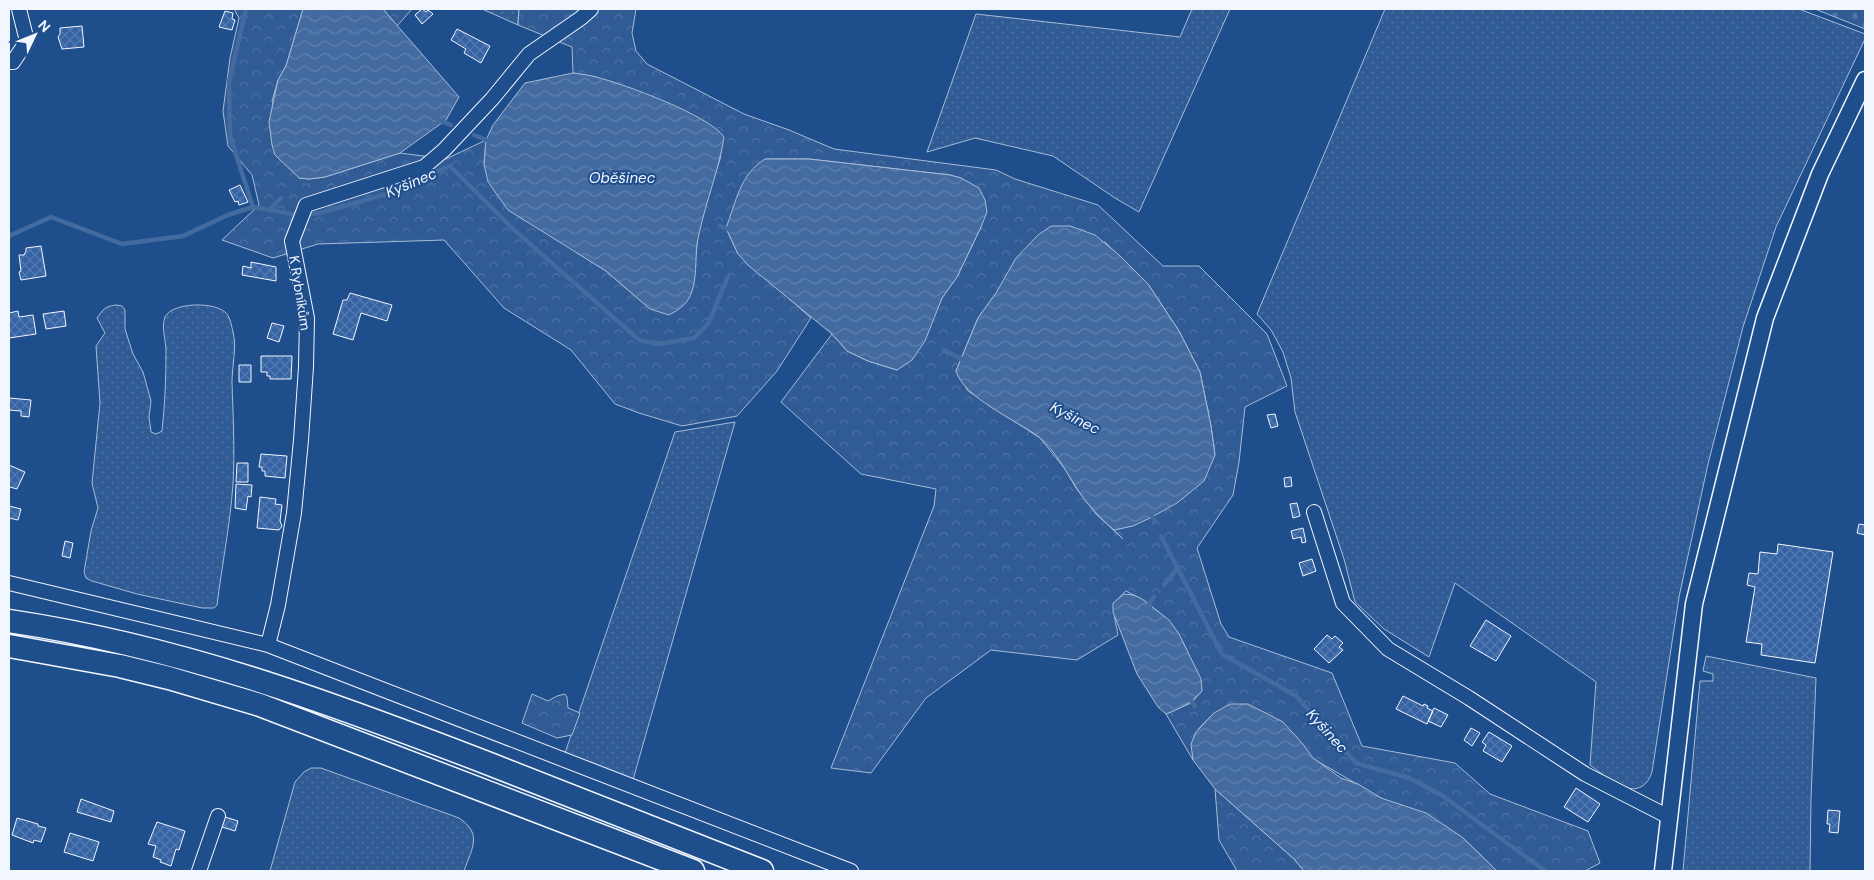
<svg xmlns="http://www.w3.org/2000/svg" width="1874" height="880" font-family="'DM Sans',sans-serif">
<defs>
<pattern id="grass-dots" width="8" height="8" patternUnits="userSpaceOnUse" patternTransform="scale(1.25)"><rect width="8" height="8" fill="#305b95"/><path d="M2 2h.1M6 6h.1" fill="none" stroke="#4e73a5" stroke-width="1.8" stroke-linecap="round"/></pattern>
<pattern id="forest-crowns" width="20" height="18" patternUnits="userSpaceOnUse" patternTransform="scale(1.25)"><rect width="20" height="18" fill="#305b95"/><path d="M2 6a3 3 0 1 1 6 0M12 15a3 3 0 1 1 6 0" fill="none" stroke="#4e73a5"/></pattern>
<pattern id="cemetery-stones" width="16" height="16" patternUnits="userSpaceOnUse" patternTransform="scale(1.25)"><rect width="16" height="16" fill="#305b95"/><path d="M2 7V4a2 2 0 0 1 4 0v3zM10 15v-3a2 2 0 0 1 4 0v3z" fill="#4e73a5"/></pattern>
<pattern id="water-waves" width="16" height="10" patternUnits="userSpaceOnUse" patternTransform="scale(1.25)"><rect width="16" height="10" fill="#446ba0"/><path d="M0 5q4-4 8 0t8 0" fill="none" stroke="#5f81ae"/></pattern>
<pattern id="building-cross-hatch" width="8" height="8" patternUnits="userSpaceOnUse" patternTransform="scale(1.25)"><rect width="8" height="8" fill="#3563a3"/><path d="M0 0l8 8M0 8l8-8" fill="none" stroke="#537ab1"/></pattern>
</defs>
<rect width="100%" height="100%" fill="#1f4e8c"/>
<!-- grass -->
<path fill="url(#grass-dots)" stroke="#a8bbd7" d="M482,9H519L518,25Z
M1192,9H1230L1139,212L1115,198L1053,156L975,138L927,152L976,14L1180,37Z
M1385,9H1799L1865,34V39L1776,227L1743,327L1708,464L1679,597L1652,772C1651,775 1649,780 1646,783C1630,800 1604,775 1590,765L1596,682L1455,583L1429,657L1384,629L1355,602L1344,559L1295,412L1291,378L1283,352L1271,330L1257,314Z
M116,305L122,306L125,310V329L133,354L143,372L151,401L149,417L151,432L156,434L162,431C165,404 166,378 166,351C166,340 161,327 165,317C172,302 217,301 227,314C230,318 232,327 233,332C237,346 232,367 232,382C233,415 235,450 233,484C230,525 222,565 217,605L214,608H202L137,594L92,581L86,578L84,572L91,531L98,508L92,483L100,403L96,346L105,333L97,318C103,309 106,306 116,305Z
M735,422L640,755L633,780L565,753L675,432Z
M1706,656L1816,678L1811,798L1810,871H1683L1700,681H1713V674L1703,671Z
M311,768H321L459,818C483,834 472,848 464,871H270L295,782L304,772Z"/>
<!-- forest -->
<path fill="url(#forest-crowns)" stroke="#a8bbd7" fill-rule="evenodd" d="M234,9H303L286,66L278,80L272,101L299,178L309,179L325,177L400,153L446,159L486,140L484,164L576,252L606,271L650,309L692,291L698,235L705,206L721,156L596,77L573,73L572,47L518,25L519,9H636L632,33L636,51L647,64L744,114L789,130L834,149L996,170L1015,179L1098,205L1163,266H1199L1267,334L1287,386L1245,407L1239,462L1233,495L1197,548L1221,624L1229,637L1332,673L1362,746L1455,763L1490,794L1588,831L1600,863L1585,871H1497L1462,837L1381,798L1312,758L1302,743L1214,713C1196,731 1190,734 1193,760L1166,714L1191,703L1202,691C1185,641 1177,617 1126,591C1108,606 1115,615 1118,635L1077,660L991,650L926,698L871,773L831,768L934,506L936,489L861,474L781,402L832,334L847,351L868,361L897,370L932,321L942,298L957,277L981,227L961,178L950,175L809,159H765L732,214L726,228L738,254L811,318L777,371L737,416L682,426L639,413L615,404L571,350L504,308L444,240L318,244L273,258L222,240L259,205L252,175L228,146L223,111L230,58L239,18ZM1105,242L1148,284L1179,331L1200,372L1211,426L1215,455L1131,526L1114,530L1123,539L1096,514L1076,488L1065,469L1040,438L968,391L956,371L978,318L996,293Z
M383,9H412L397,26Z
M532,694L548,701L557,696L565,694L567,697L568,708L580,713L572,735L557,738L522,723Z
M1215,789L1294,859L1304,871H1237L1219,840Z"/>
<!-- cemetery -->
<path fill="url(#cemetery-stones)" stroke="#a8bbd7" d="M1815,9H1865V29Z"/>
<!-- water -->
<path fill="url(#water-waves)" stroke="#a8bbd7" d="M303,9H383L459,97L446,120L400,153L325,177L309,179L299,178L275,155L272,145L269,122L278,80L286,66Z
M573,73C580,74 589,75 596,77C624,84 709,115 724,137C719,170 706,201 699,234C694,252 698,273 692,291C688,304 680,309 669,315L650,309L606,271L508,210L488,182L484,164L486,140L493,125L525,83Z
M765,159H809L950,175L961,178L979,188L985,200L987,212L981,227L957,277L942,298L925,341L912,360L897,370L868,361L847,351L832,334L749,266L738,254L726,228C736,202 740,174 765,159Z
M1051,226H1070L1095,235L1119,255L1148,284L1179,331L1200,372L1211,426L1215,455L1204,481L1177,503L1152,517L1133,526L1114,530C1099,517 1086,503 1076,487C1065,470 1055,450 1039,437C1016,420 964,398 956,371L978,318L996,293L1016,258L1038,235Z
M1124,594L1134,595L1142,599L1169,620L1179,634L1201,679L1202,691C1191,703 1181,708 1166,714L1158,707L1137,674L1113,612V603Z
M1230,704H1248L1283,722L1302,743L1313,758L1341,778L1358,784L1381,798L1426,813L1462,837L1497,871H1304L1294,859L1215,789L1193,760L1191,744L1196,732L1214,713Z"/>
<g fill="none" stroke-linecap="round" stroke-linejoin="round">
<!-- stream -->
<path stroke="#446ba0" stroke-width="4.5" d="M246,9L229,82L230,136L253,207L298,215L320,213L386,194L450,166L512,228L639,340L659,344L694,338L708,324L728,277
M438,120L451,125
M474,135L491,142
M269,210L281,198
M720,226L730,230
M9,236L51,217L122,244L183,236L228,215L253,207
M944,350L965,361
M1150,512L1155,522
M1161,536L1222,654L1296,696L1356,763L1409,778L1443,796L1545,871
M1164,585L1177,569
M1150,609L1149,604L1154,597
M1189,698L1195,706"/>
</g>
<!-- building -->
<path fill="url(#building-cross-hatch)" stroke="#f2f6ff" d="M422,9L426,12L428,10L433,14L422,24L415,15Z
M225,11L233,13L232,19L235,20L232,30L219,27Z
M82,26L84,47L62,49L58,37L60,34V28Z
M457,29L490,46L481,63L464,53L466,49L451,40Z
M240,185L248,202L239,205L238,201L235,202L229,190Z
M41,246L46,276L21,280L19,272L21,271L19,255H24L26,251V248Z
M251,262L276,267V281L242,275L243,266L251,268Z
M350,293L392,305L387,321L361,313L353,340L333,334L343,300H347Z
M18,311L19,317L33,315L36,334L9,338V313Z
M64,311L66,326L46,329L43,314Z
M272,323L284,326L279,342L267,338Z
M261,356H292L291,379H270V376H267V372H261Z
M239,365H251V382H239Z
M9,398L31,400L29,417L21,416V411L9,410Z
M1275,414L1278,426L1271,428L1267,415Z
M261,454L287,456L285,478L265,476V471H262V467H259Z
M237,463H248V482H236Z
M9,465L25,472L17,489L10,487L9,489Z
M1291,477L1292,486L1285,487L1284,478Z
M236,484L252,485L251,497L248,496L246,510L235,508Z
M260,497L276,499L275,504L282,505L280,521L282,526L279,530L257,528Z
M1297,503L1300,516L1293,518L1290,504Z
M9,506L21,509L18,520L9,518Z
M1859,524L1865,525V535L1857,533Z
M1303,528L1306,542L1302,543L1301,537L1293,539L1291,531Z
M65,541L73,543L70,558L62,556Z
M1778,544L1833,552L1815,663L1761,655L1762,644L1746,642L1755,587L1747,585L1749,573L1758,574L1760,552L1777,554Z
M1312,559L1316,571L1303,576L1299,563Z
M1486,620L1511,636L1496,661L1470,646Z
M1327,635L1332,639L1335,636L1343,643L1339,647L1343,650L1329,663L1314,649Z
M1403,696L1423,706L1424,704L1428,706L1427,708L1433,711L1427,724L1396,709Z
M1434,708L1448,715L1441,727L1428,721Z
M1471,728L1480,733L1472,746L1464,740Z
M1489,732L1512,746L1502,762L1483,751L1486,745L1482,742Z
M1576,788L1600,804L1588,822L1564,807Z
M81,799L114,811L111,822L77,812Z
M1828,810L1840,811L1838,833L1829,832L1830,824H1827Z
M225,817L238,821L235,831L222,827Z
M17,818L38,824V826L46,828L41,842L34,840L33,843L12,835Z
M157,822L185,831L179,850L176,849L171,866L160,862L161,860L153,857L156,846L148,844Z
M70,833L99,842L93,861L64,852Z"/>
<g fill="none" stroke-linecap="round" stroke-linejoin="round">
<!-- minor casing -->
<g stroke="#f2f6ff" stroke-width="16">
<path id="minor" d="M9,62H13L27,41L19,9
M1314,512L1343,603L1388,649L1469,698L1585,774L1669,817
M9,583L268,645L851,871
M268,645L278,605L294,513L301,440L306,367L307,318L292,241L306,205L424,167L444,150L492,99L529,54L581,18L591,9
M199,871L218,816"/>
</g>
<!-- tertiary casing -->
<g stroke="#f2f6ff" stroke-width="19">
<path id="tertiary" d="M1663,871L1694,604L1765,318L1820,174L1865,80"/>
</g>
<!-- trunk casing -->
<g stroke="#f2f6ff" stroke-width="25">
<path id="trunk" d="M9,621C178,646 329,702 487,763C579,799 671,835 762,871
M9,646L120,666L169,678L260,705L693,871"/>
</g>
<!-- minor -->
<use href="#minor" stroke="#1f4e8c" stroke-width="14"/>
<!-- tertiary -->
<use href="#tertiary" stroke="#1f4e8c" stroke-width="16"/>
<!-- trunk -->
<use href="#trunk" stroke="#1f4e8c" stroke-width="22"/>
</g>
<g text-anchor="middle" stroke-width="4" stroke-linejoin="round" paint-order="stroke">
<!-- street labels -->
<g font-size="14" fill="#f2f6ff" stroke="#1f4e8c">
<text transform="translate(300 293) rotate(81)" y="5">K Rybníkům</text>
</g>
<!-- water labels -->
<g font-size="15" font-style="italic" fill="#f2f6ff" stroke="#1f4e8c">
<text x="622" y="183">Oběšinec</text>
<text transform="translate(411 183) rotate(-23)" y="5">Kyšinec</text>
<text transform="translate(1075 418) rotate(27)" y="5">Kyšinec</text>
<text transform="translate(1327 731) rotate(48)" y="5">Kyšinec</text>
</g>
</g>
<!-- border -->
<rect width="1874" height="880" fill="none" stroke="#f2f6ff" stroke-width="20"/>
<!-- north arrow -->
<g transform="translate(35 35) rotate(47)" stroke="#1f4e8c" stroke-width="4" paint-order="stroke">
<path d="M0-4L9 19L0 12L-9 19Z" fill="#f2f6ff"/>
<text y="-8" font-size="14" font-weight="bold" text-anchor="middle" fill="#f2f6ff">N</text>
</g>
</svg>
